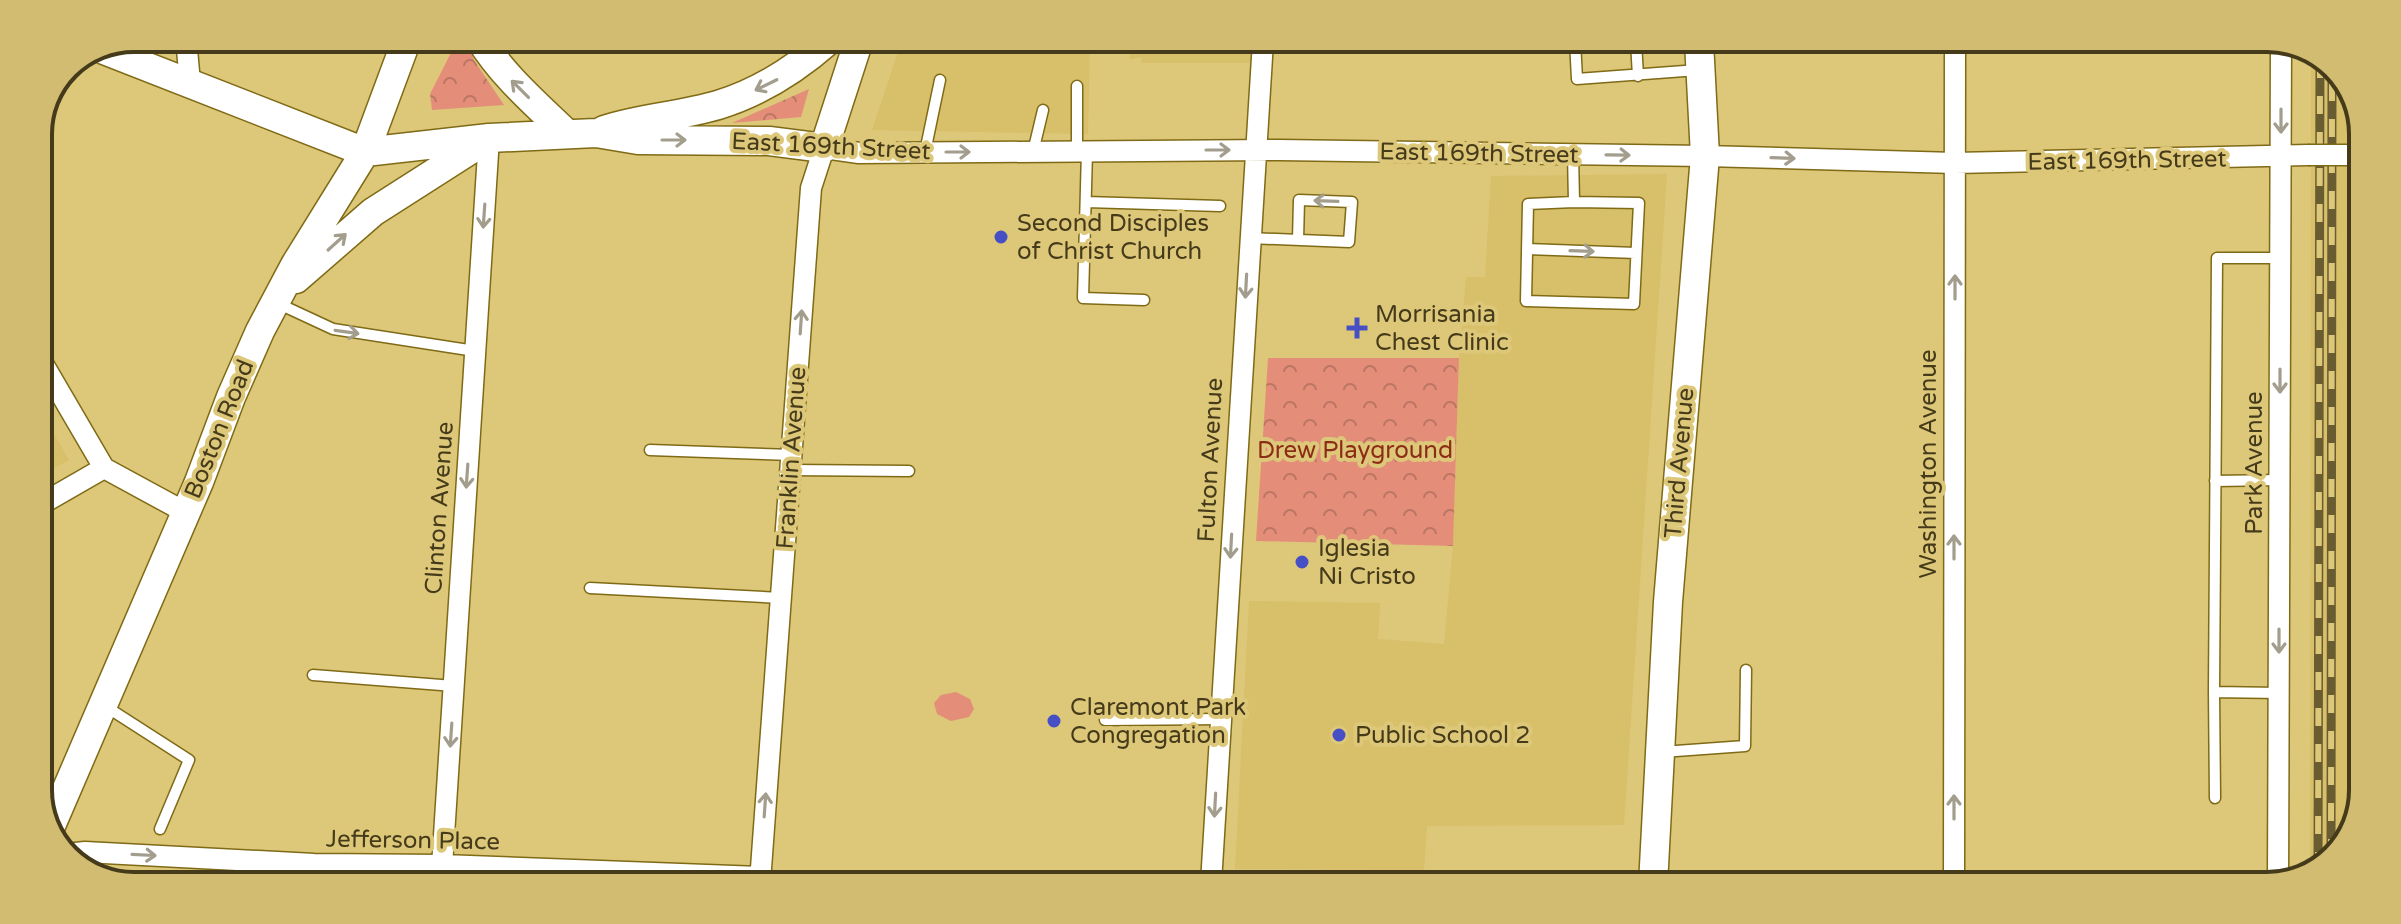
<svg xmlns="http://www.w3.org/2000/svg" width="2401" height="924" font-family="'Varela Round',sans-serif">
<defs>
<pattern id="park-crowns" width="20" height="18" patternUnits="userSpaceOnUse" patternTransform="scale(2)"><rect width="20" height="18" fill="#e48e7a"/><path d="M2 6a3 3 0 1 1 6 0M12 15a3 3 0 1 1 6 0" fill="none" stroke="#bb7563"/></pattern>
</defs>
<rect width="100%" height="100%" fill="#ddc779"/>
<!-- built -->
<path fill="#d8bf69" d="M902,40H1090L1088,134L872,130Z
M1130,40L1254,41L1253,63H1141L1142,57L1130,59Z
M2311,52L2343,75L2363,127L2358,821L2321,870L2310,873Z
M1667,174L1624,825L1427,826L1424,870L1235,869L1249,601L1380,603L1378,639L1444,644L1453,546L1459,358L1466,277H1485L1491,176Z
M38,407L69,460L38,477Z"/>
<!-- green -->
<path fill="#e48e7a" d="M956,692L970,699L974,709L969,717L951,721L937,714L934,703L941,695Z"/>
<!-- park -->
<path fill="url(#park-crowns)" d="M458,39H466L474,60L504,105L432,110L430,94Z
M809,89L801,117L732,123Z
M1268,358H1459L1453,546L1256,541Z"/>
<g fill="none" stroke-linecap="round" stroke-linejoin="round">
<!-- lane casing -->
<g stroke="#7f6a16" stroke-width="13">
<path id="lane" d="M1575,41L1577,79L1698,70
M1636,42L1638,76
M1077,86V151
M1087,151L1083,298L1144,300
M925,152L940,80
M1033,152L1043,110
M1573,154L1574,202
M1086,202L1220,206
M1574,202L1639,203L1634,304L1526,301L1528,204Z
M1249,238L1349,242L1352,202L1299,200L1298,240
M1527,249L1636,253
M277,303L333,329L475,351
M650,450L792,455
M790,470L909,471
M2215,481L2279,480
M590,588L781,598
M313,675L454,686
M2214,692L2215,798
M2279,693L2214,692L2217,258H2280
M105,706L189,760L160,829
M1105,720L1221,719
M1662,752L1745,746L1746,670"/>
</g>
<!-- street casing -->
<g stroke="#7f6a16" stroke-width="23">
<path id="street" d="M186,38L190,83
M38,355L104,468L185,512
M38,506L104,468
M66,854L85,852L314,864L443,865L760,877
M441,882L489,138
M760,882L811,188L824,148L859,153L1279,150L1705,156L1955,163L2308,155
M1211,883L1263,41
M2278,883L2281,43
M1954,885L1955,42"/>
</g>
<!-- secondary casing -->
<g stroke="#7f6a16" stroke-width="31">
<path id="secondary" d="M480,39C503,76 536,104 567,134
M104,50L365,152L489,138L596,133L638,140L769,141L824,148L859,40
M604,130C642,118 680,116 718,105C761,92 796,69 829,40
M296,279L373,212L481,143
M50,828L199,482L231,397L260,331L295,265L365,152L407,39
M1653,885L1668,602L1705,156L1699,42"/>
</g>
<!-- lane -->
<use href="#lane" stroke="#fff" stroke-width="10"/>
<!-- street -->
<use href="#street" stroke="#fff" stroke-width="20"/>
<!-- secondary -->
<use href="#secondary" stroke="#fff" stroke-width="28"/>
<!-- rail casing -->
<g stroke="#695c31" stroke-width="9">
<path id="rail" d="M2354,826L2355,107
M2331,857L2332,67
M2318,870L2320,58"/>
</g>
<!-- rail -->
<use href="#rail" stroke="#ddc779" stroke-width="6" stroke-dasharray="18" stroke-linecap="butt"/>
<!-- street-bridge casing -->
<g stroke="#7f6a16" stroke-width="23" stroke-linecap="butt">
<path id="street-bridge" d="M2308,155H2363"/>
</g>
<!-- street-bridge -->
<use href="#street-bridge" stroke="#fff" stroke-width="20"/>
</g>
<!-- one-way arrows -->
<defs><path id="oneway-shaft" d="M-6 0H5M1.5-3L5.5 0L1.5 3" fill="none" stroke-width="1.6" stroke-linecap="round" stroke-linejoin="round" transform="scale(2)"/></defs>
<g stroke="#a29d8d">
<use href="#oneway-shaft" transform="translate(766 85) rotate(154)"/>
<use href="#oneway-shaft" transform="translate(520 89) rotate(-135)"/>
<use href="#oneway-shaft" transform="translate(2281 121) rotate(90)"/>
<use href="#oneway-shaft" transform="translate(674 140)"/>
<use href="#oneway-shaft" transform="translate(1218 150)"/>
<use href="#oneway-shaft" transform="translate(958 152)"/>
<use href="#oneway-shaft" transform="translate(1618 155) rotate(1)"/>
<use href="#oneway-shaft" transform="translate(1783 158) rotate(2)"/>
<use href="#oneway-shaft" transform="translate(1326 201) rotate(-178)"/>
<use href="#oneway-shaft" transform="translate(484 216) rotate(94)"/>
<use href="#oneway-shaft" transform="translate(337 242) rotate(-42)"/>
<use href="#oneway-shaft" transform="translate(1582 251) rotate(2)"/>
<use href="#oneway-shaft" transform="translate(1246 286) rotate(93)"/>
<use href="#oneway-shaft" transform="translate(1955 287) rotate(-90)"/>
<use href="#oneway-shaft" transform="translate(801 322) rotate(-86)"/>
<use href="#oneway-shaft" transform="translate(347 332) rotate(8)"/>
<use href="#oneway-shaft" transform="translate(2280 381) rotate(90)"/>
<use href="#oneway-shaft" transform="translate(467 476) rotate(94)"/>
<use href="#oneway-shaft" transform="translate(1231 546) rotate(93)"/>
<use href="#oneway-shaft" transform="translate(1954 547) rotate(-90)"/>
<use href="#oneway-shaft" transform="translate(2279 641) rotate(90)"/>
<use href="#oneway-shaft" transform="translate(451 735) rotate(94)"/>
<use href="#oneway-shaft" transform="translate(765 805) rotate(-86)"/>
<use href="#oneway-shaft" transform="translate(1215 805) rotate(93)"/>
<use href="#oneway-shaft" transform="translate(1954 807) rotate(-90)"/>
<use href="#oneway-shaft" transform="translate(144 855) rotate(3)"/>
</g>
<!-- markers -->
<g fill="#4650c4" stroke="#ddc779" stroke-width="3">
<circle cx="1001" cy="237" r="8"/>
<path d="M1353 316h8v8h8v8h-8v8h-8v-8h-8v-8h8z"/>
<circle cx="1302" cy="562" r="8"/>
<circle cx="1054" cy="721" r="8"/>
<circle cx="1339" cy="735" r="8"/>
</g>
<g text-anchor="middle" stroke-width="8" stroke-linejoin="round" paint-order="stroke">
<!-- street labels -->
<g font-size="24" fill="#453b1b" stroke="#ddc779">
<text transform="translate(831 146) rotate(3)" y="8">East 169th Street</text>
<text transform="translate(1479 153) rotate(1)" y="8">East 169th Street</text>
<text transform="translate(2127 160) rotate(-1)" y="8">East 169th Street</text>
<text transform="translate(219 429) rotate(-68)" y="8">Boston Road</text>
<text transform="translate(791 458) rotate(-86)" y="8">Franklin Avenue</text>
<text transform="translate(1210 460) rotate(-87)" y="8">Fulton Avenue</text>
<text transform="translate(1679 463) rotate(-85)" y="8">Third Avenue</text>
<text transform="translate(2254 463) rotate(-90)" y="8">Park Avenue</text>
<text transform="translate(1928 464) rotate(-90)" y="8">Washington Avenue</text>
<text transform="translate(439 508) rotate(-86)" y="8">Clinton Avenue</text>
<text transform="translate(413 840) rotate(1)" y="8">Jefferson Place</text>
</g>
<!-- poi labels -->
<g font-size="24" fill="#453b1b" stroke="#ddc779" text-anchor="start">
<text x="1017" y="231">Second Disciples<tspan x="1017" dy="28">of Christ Church</tspan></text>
<text x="1375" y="322">Morrisania<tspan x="1375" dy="28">Chest Clinic</tspan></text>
<text x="1318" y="556">Iglesia<tspan x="1318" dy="28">Ni Cristo</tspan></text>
<text x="1070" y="715">Claremont Park<tspan x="1070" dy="28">Congregation</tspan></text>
<text x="1355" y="743">Public School 2</text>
</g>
<!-- park labels -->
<g font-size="24" fill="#8d2c16" stroke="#ddc779">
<text x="1355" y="458">Drew Playground</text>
</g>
</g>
<!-- crop -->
<path d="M0 0H2401V924H0ZM134 52H2267A82 82 0 0 1 2349 134V790A82 82 0 0 1 2267 872H134A82 82 0 0 1 52 790V134A82 82 0 0 1 134 52Z" fill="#d1bc71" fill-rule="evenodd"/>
<path fill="none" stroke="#453b1b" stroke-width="4" d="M134 52H2267A82 82 0 0 1 2349 134V790A82 82 0 0 1 2267 872H134A82 82 0 0 1 52 790V134A82 82 0 0 1 134 52Z"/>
</svg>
